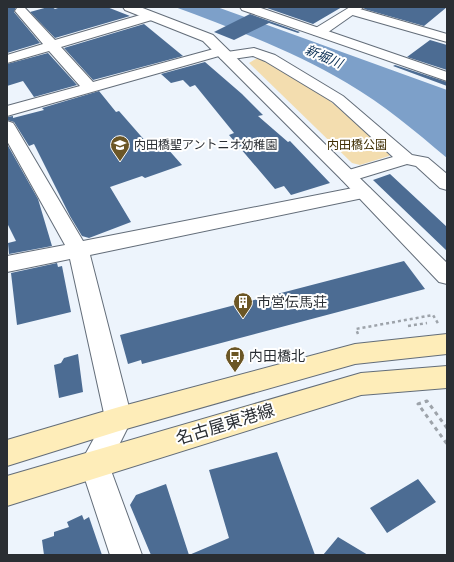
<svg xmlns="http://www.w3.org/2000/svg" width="454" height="562" font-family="Karla,'Noto Sans JP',sans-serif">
<rect width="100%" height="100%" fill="#edf4fc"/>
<!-- green -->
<path fill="#f3ddaf" d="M259,57L316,89L391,153L389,156L360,165L352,163L249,63Z"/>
<!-- water -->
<path fill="#7da0c9" d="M175,7H217L447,90V158C415,131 383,104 347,83C293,51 234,29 175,7Z"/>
<!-- building -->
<path fill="#4c6c93" d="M7,7H16L14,12L40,43L7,53Z
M48,7H52L55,9L61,7H107L130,16L55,38L30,12Z
M264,7H342L313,24Z
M365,7H447L424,26L364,9Z
M250,14L300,32L298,33L269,23L234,40L214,32Z
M144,24L183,56L93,80L64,48Z
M430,40L447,45V70L407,57Z
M48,53L77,85L34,97L23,81L7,86V64Z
M205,62L242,94L263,115L258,116L288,142L290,141L330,183L291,195L284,186L275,189L229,135L234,133L195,85L190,87L183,80L171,83L161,74Z
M395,65L447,82V86L393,66Z
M99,91L116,112L119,111L147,143L159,139L182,165L145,178L142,176L110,187L131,222L89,238L82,236L70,216L34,144L29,146L14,122L7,120V117L13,116V118L44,110L42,108Z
M7,144L38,199L52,246L9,254L8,243L16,241L7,223Z
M390,174L447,227V251L373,180Z
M404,261L425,289L142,364L141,360L128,364L120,335Z
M57,263L58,267L62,266L71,312L17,325L11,273Z
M78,354L83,392L59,398L54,365L61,363L64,358Z
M277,452L315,555H151L130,505L136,495L166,484L189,555L229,538L209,470Z
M418,479L436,502L387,533L370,508Z
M82,515L84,520L89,517L102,555H44L42,540L54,536V532L69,527L67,522Z
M338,537L368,555H323Z"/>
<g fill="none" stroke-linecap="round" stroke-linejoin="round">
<!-- minor casing -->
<g stroke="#636d79" stroke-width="2">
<path id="minor" d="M21,7L25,8L55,40L147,13H155L157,16L155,19L61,47L93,82L221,47L226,48L227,52L254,48L275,55L343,96L412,155L428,158L447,174V190L440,188L416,166L407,164L348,182L342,180L339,176L342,172L393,157L333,102L265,61L253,56L226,60L221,59L219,56L7,116V106L80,86L49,51L7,63V55L43,44L15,11L17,8Z
M240,7H258L447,72V81L242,10Z
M353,7L447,34V42L349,14L347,11L349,8Z
M7,121L13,123L15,126L83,241L363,186L370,188L372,192L370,196L363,198L90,255L132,419L109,465L142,555H110L80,464L105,418L70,259L7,272V256L65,245L7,141Z"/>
</g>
<!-- tertiary casing -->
<g stroke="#636d79" stroke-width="2">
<path id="tertiary" d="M123,7H140L213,35L447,263V284L439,282L342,180L203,41L125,10Z
M350,7H364L324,35H314L312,32L314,29Z"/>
</g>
<!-- secondary casing -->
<g stroke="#636d79" stroke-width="2">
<path id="secondary" d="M447,334V354L355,364L119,431L7,466V440L119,407L355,344Z
M447,366V388L361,395L7,506V476L361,373Z"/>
</g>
<!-- path-far1 -->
<path stroke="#9da3aa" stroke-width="2.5" stroke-dasharray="3 3" stroke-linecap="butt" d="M408,326L427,323
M358,334L356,329L433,315L439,325"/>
<!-- path -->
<path stroke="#9da3aa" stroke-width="3" stroke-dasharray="4 4" stroke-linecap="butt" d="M447,428L427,401L418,404L447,444"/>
<!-- minor -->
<use href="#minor" fill="#fff" fill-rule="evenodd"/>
<!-- tertiary -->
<use href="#tertiary" fill="#fff" fill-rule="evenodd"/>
<!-- secondary -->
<use href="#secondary" fill="#feedb9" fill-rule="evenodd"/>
</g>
<!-- icons -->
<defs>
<g id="school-pin" transform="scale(1)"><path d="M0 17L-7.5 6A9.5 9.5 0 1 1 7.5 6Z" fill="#6b5625" stroke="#fff"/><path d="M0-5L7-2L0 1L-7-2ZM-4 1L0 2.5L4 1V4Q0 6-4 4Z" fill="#fff"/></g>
<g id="building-pin" transform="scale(1)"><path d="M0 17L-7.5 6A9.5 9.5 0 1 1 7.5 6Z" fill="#6b5625" stroke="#fff"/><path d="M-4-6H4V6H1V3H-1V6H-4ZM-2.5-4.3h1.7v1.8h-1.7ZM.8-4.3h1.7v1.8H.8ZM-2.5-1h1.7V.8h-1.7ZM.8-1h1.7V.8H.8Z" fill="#fff"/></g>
<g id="bus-pin" transform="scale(1)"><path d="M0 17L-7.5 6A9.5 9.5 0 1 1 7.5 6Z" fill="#6b5625" stroke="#fff"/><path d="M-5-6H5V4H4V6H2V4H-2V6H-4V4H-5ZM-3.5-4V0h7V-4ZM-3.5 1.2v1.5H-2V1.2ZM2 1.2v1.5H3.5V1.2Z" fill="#fff"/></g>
</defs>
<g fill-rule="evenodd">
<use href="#school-pin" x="120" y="145"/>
<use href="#building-pin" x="243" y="302"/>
<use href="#bus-pin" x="235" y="356"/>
</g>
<g text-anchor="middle" stroke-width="4" stroke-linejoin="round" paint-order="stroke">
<!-- far-poi labels -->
<g font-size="12" fill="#2a2e33" stroke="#fff" text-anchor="start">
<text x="134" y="149">内田橋聖アントニオ幼稚園</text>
</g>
<!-- far-park labels -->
<g font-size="12" fill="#3f2e03" stroke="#fff">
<text x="357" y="149">内田橋公園</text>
</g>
<!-- far-water labels -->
<g font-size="13" font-style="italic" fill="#042a50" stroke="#fff">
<text transform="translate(324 56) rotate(23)" y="5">新堀川</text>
</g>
<!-- poi labels -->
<g font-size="14" fill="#2a2e33" stroke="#fff" text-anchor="start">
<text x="257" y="307">市営伝馬荘</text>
<text x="249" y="361">内田橋北</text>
</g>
<!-- near-street labels -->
<g font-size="17" fill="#2a2e33" stroke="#fff">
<text transform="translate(225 424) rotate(-17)" y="6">名古屋東港線</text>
</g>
</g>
<!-- border -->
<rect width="454" height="562" fill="none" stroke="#2a2e33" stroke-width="16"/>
</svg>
